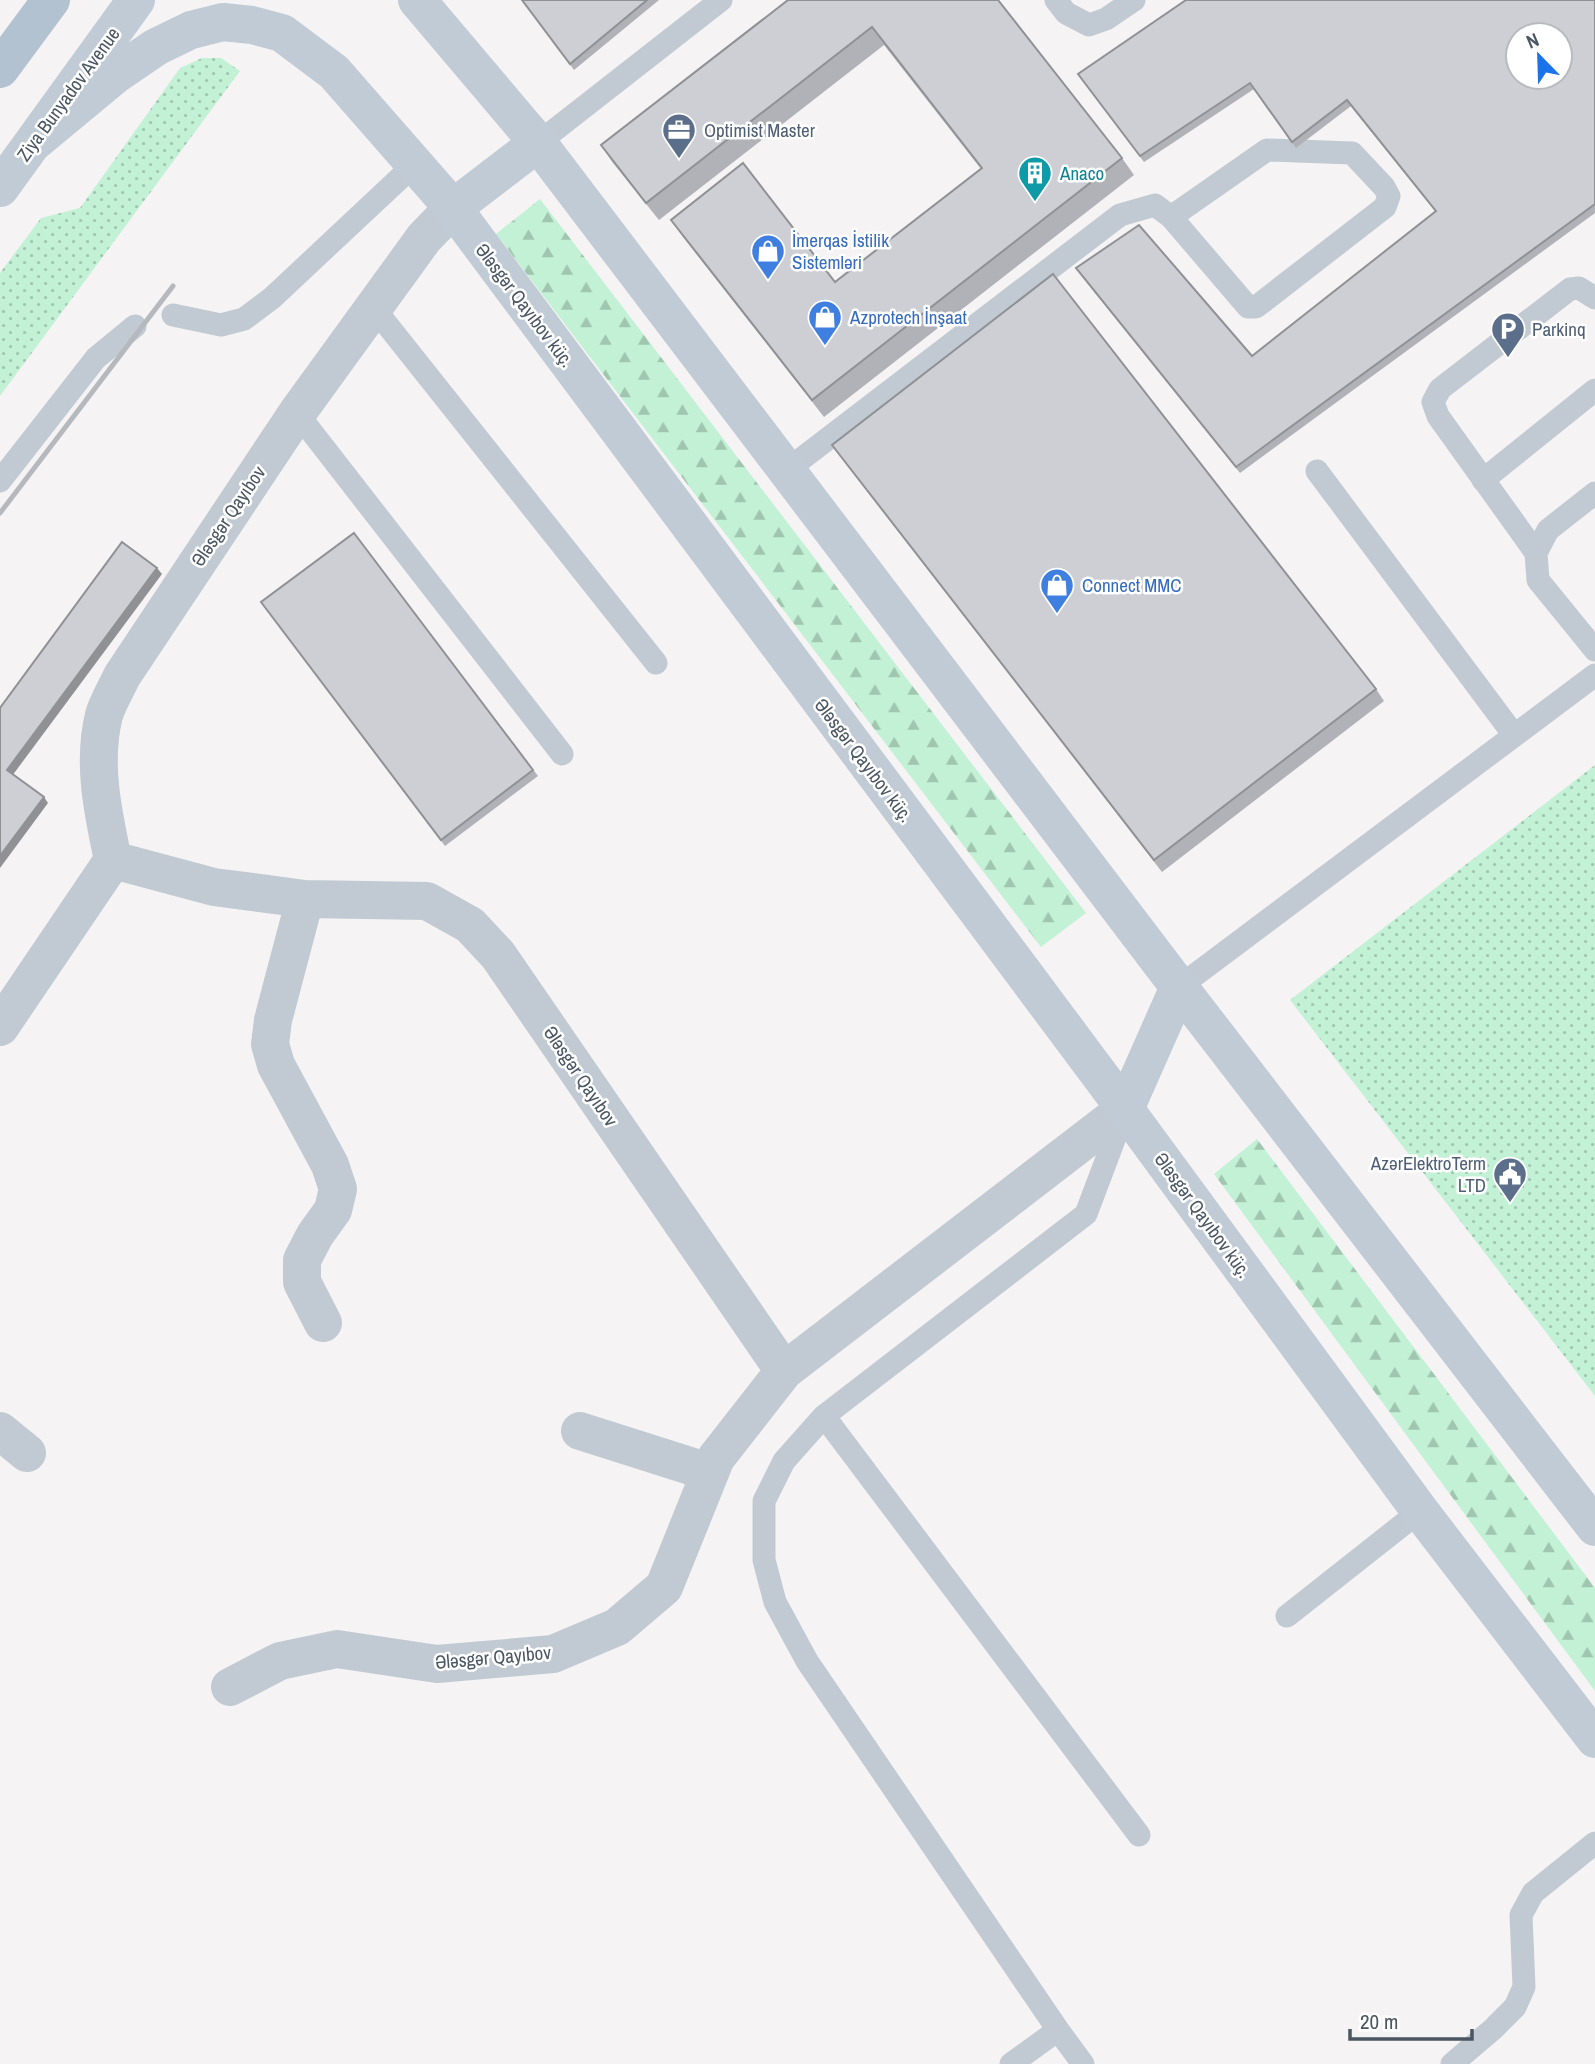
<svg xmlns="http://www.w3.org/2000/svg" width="1595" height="2064" font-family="'Archivo Narrow',sans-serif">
<defs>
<pattern id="green-dots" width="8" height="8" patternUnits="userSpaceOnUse" patternTransform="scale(1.75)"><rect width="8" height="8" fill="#c3f1d5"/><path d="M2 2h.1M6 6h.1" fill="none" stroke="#a0c6b0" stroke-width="1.8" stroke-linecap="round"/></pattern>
<pattern id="forest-firs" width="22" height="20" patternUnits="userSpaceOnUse" patternTransform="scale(1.75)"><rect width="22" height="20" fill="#c3f1d5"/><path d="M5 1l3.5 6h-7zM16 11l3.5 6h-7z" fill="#a0c6b0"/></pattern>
</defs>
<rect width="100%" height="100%" fill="#f5f3f3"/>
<!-- green -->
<path fill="url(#green-dots)" d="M202,58H221L240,71L0,396V273L41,218L80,208L180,68Z
M1595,765V1396L1290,1000Z"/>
<!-- forest -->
<path fill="url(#forest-firs)" d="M540,199L1086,913L1041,947L496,234Z
M1257,1139L1595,1588V1691L1214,1174Z"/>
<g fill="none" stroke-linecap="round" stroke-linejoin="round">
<!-- lane -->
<path stroke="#c1cad2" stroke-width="23" d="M1056,0L1066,13L1089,25L1106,19L1134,0
M538,143L721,0
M373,307L656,663
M173,315L221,325L244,319L272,298L415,164
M297,413L562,754
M787,470L1120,215L1155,205L1171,217L1248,307H1256L1385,207L1389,196L1384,187L1352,153L1267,150L1171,217
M1317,471L1514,735
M1483,480L1595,390
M0,481L96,358L135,326
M1595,493L1548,530L1536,553L1538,580L1595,650
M1536,553L1438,416L1433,402L1440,389L1570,289L1579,288L1595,298
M1179,987L1595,675
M824,1416L1139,1835
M1287,1616L1420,1511
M1011,2064L1058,2030
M1083,2064L1058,2030L807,1661L775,1602L764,1560V1501L784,1461L824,1416L1086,1214L1123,1116
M1452,2064L1493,2029L1515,2007L1524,1987L1521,1915L1533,1893L1595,1843"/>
<!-- street -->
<path stroke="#c1cad2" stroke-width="38" d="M453,208L424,238L297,413L122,676C116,689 108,702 104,715C92,763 103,813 113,860L214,887L305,899L427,901L470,925L498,955L784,1371L1125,1109
M305,899L273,1020L270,1044L276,1065L330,1165L338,1189L333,1210L315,1235L302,1260V1282L323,1323
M0,1027L113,860
M0,1431L27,1453
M580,1431L709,1472
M230,1687L280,1661L337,1649L437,1664L553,1654L617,1627L664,1587L716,1458L784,1371"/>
<!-- secondary -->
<path stroke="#c1cbd6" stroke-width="38" d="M417,0L538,143L1179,987L1595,1527
M33,143L115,75L156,47L191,30L223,22L252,25L282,33L334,72L453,208L1125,1109L1420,1511L1595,1739
M0,188L136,0
M453,208L538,143
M1125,1109L1179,987"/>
<!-- primary -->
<path stroke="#b3c2d1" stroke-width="38" d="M0,69L51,0"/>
<!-- rail -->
<path stroke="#b5b8bd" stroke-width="5" d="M0,513L173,286"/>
</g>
<!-- wall -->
<path fill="#b0b2b7" d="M522,0H659L574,70Z
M788,0H998L1122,158L1134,175L824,417L683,237L671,220L835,282L981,169L884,45L659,220L613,163L601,145Z
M1595,0V213L1240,473L1080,274L1252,356L1436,212L1351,106L1296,148L1254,89L1144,162L1078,74Z
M832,445L1376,689L1384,701L1162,872Z
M354,533L538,776L445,846L261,602Z"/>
<!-- shaded-wall -->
<path fill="#909195" d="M157,568L162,574L12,776L7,770Z
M44,797L48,803L0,868V856Z"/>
<!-- building -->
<path fill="#cdcfd5" stroke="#909195" stroke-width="2" fill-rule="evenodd" d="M522,0H647L570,64Z
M788,0H998L1122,158L812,400L671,220L743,163L835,282L982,168L872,27L646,203L601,145Z
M1186,0H1595V204L1236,467L1076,268L1139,225L1252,356L1436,211L1347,100L1292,142L1250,83L1140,156L1078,74ZM1518,35H1560V77H1518Z
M1053,274L1376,689L1154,860L832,445Z
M354,533L533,770L441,840L261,602Z
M122,542L157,568L7,770L44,797L0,856V708Z"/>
<!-- icons -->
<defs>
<g id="office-pin" transform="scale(1.75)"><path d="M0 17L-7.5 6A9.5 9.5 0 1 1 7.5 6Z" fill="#5c6f8a" stroke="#fff"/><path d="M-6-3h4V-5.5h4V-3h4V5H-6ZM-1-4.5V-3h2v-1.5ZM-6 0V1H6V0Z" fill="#fff"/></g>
<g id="building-pin" transform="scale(1.75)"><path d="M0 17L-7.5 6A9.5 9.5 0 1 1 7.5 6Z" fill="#0f9aa8" stroke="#fff"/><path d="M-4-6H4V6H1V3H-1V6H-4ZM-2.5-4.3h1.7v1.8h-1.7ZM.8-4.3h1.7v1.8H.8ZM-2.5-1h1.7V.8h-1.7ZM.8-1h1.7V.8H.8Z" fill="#fff"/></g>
<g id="shop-pin" transform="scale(1.75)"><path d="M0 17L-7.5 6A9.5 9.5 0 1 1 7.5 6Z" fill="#3f7fe0" stroke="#fff"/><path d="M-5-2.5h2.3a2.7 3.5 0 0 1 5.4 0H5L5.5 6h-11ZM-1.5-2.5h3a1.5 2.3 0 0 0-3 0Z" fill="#fff"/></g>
<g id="parking-pin" transform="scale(1.75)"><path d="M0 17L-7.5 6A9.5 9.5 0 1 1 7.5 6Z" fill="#5c6f8a" stroke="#fff"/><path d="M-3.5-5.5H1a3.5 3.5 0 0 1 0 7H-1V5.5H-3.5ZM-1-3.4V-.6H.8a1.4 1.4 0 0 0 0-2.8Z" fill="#fff"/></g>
<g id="civic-pin" transform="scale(1.75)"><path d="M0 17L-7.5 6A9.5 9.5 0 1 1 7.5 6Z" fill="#5c6f8a" stroke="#fff"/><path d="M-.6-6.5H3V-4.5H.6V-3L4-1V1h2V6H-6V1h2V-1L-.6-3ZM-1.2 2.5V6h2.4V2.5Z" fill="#fff"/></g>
</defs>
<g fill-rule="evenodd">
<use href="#office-pin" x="679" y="130"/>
<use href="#building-pin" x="1035" y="173"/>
<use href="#shop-pin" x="768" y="251"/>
<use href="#shop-pin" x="825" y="317"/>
<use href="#parking-pin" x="1508" y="329"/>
<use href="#shop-pin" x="1057" y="585"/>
<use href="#civic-pin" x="1510" y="1174"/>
</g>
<g text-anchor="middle" stroke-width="5" stroke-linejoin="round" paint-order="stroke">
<!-- street labels -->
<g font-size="19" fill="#4a5661" stroke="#fff">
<text transform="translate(68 94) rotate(-54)" y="7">Ziya Bunyadov Avenue</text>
<text transform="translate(525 305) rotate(53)" y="7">Ələsgər Qayıbov küç.</text>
<text transform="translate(228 516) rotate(-56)" y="7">Ələsgər Qayıbov</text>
<text transform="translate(864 760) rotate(53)" y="7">Ələsgər Qayıbov küç.</text>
<text transform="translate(581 1076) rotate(56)" y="7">Ələsgər Qayıbov</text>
<text transform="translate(1203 1215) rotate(54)" y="7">Ələsgər Qayıbov küç.</text>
<text transform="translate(493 1657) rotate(-5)" y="7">Ələsgər Qayıbov</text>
</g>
<!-- service labels -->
<g font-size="19" fill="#4e5e75" stroke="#fff" text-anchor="start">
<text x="704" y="137">Optimist Master</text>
<text x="1532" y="336">Parkinq</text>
<text x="1486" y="1170" text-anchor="end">AzərElektroTerm<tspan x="1486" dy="22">LTD</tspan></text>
</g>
<!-- culture labels -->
<g font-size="19" fill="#0d838f" stroke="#fff" text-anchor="start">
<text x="1060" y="180">Anaco</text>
</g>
<!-- shop labels -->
<g font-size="19" fill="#366cbe" stroke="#fff" text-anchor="start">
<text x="792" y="247">İmerqas İstilik<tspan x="792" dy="22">Sistemləri</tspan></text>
<text x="850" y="324">Azprotech İnşaat</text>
<text x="1082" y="592">Connect MMC</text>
</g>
</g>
<!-- north arrow -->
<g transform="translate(1539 56) rotate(337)"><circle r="33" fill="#ffffff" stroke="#b7bbc0" stroke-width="2"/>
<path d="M0-5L12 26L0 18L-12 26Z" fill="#1a73e8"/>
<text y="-10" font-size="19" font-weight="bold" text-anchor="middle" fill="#4a5661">N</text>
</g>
<!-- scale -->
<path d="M1350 2029v10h122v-10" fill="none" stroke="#4a5661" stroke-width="3.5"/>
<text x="1360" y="2029" font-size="21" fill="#4a5661" stroke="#ffffff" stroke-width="5" paint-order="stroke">20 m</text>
</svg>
